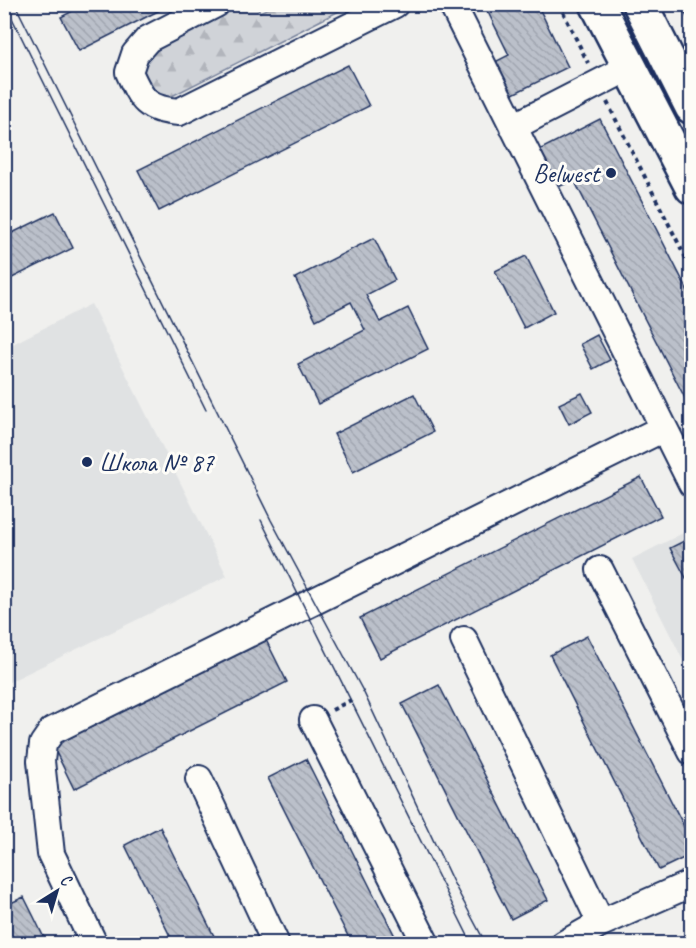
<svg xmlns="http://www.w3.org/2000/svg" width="696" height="948" font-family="Caveat,sans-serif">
<defs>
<pattern id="forest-firs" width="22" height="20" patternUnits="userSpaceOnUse" patternTransform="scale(1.5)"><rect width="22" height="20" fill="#d0d3d8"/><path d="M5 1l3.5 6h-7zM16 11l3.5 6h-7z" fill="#b2b5bc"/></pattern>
<pattern id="building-back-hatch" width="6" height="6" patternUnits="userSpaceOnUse" patternTransform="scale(1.5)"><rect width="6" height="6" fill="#bbc0ca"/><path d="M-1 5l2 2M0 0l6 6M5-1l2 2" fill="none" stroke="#a0a5b0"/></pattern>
</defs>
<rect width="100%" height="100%" fill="#f0f0ee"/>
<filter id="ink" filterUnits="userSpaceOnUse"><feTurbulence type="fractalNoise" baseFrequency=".0167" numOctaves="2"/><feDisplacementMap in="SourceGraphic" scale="12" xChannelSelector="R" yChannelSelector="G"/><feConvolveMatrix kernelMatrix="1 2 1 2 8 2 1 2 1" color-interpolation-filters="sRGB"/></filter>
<g filter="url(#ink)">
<!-- built -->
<path fill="#e0e2e3" d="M91,304L227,576L5,684V348Z
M691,529V676L632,559Z"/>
<!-- forest -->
<path fill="url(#forest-firs)" stroke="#76819b" stroke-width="1.5" d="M236,5H255L260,12L275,5H351L170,97L159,98L149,94L137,66L141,53Z"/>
<!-- building -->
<path fill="url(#building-back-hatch)" stroke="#1b2f5e" stroke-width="1.5" d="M86,4H172L79,51L61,17Z
M484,4H537L568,67L511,95L495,62L509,55Z
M680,4H692V26Z
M348,65L369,106L159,211L138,170Z
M600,119L692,299V412L574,180L556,188L537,151Z
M55,212L73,248L4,282V237Z
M374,238L395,280L366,295L380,322L408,308L428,349L318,404L298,364L365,330L351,302L316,320L295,278Z
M526,256L554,312L524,328L495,271Z
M597,335L610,360L593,369L580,344Z
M582,393L592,412L569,424L559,404Z
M414,394L433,432L353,472L334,434Z
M641,477L661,516L380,658L360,618Z
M692,537V589L670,548Z
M587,636L692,842V854L659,870L550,655Z
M266,640L287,682L74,789L53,746Z
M439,685L548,900L511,919L402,704Z
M306,759L371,889L399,944H352L268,778Z
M4,770L11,782L4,785Z
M160,827L171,850L218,944H174L125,845Z
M24,897L34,917L47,944H6L4,906Z"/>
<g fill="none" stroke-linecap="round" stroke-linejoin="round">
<!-- minor casing -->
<g stroke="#1b2f5e" stroke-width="30">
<path id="minor" d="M216,4L148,39L135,54L129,72C142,101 146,109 179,112L395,4
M452,4L692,484
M513,127L628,68
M600,570L692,752
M464,640L601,923
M313,720L426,944
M199,779L276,944
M94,944L51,854L41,761L43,744L52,731L664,428
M564,944L601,923L692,883"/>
</g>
<!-- major casing -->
<g stroke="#1b2f5e" stroke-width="38">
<path id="major" d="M597,4L692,187
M640,4L692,107"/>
</g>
<!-- path -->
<path stroke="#1b2f5e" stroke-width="4" stroke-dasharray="4.5 4.5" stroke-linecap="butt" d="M559,4L588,63
M607,102L692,270
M332,710L351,700
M688,944L692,942"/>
<!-- minor -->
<use href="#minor" stroke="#fdfcf7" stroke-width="26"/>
<!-- major -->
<use href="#major" stroke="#fdfcf7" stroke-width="33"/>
<!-- tram -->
<path stroke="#1b2f5e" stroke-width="1.5" d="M5,4L206,410
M15,4L271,520L364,693L452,880L486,944
M261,520L472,944"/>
</g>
</g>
<!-- markers -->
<g fill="#1b2f5e" stroke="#fdfcf7" stroke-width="2">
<circle cx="611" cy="173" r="6"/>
<circle cx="87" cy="462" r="6"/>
</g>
<g text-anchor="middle" stroke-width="6" stroke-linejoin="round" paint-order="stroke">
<!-- poi labels -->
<g font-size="26" fill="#1b2f5e" stroke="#fdfcf7" text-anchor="end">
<text x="599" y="182">Belwest</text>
<text x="99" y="471" text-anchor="start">Школа № 87</text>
</g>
</g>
<!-- margin -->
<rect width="696" height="948" fill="none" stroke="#fdfcf7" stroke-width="24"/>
<rect x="12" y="12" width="672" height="924" fill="none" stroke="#1b2f5e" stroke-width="2" filter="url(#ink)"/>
<!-- north arrow -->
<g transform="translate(57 891) rotate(37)" stroke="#fdfcf7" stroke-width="4.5" paint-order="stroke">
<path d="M0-4.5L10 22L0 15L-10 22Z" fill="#1b2f5e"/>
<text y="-9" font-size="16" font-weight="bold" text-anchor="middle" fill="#1b2f5e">С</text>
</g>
</svg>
